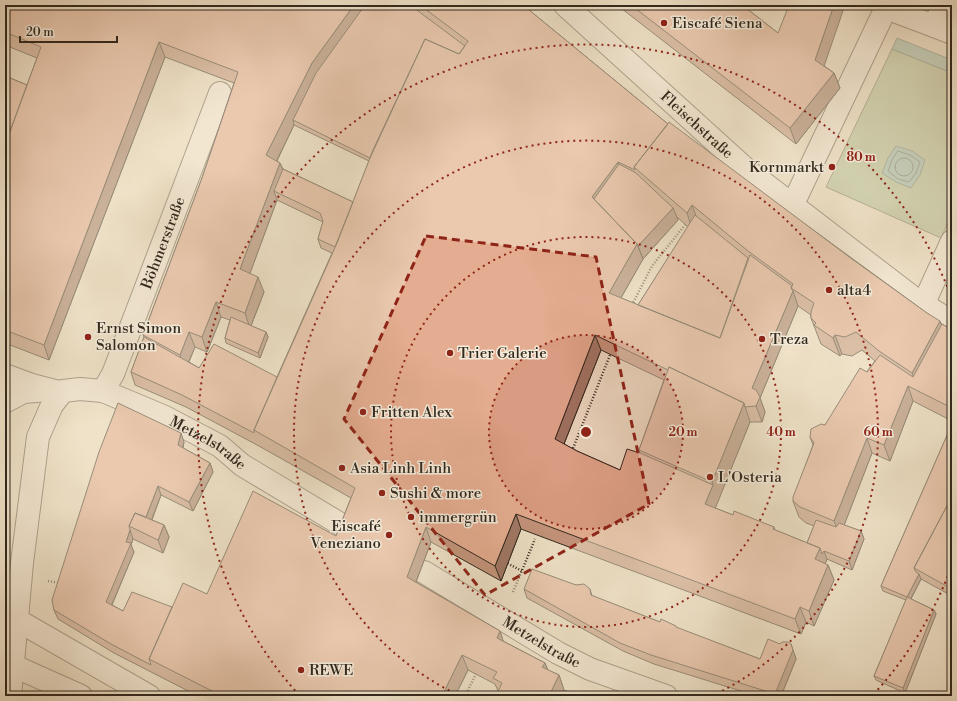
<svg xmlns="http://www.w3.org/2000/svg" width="957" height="701" font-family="'Libre Bodoni',serif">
<rect width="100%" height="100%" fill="#efe2c8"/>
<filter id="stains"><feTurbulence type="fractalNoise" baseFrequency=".005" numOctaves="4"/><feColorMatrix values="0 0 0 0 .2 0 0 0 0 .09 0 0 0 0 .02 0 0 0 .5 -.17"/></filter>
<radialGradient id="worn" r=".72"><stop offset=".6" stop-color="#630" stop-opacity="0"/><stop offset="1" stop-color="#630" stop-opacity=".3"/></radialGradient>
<!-- green -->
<path fill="#b4c49a" stroke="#73765c" d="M892,49L952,73V213L941,238L826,187Z
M564,690L583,696H562Z"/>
<!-- water -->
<path fill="#9abeb1" stroke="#708276" d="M897,38L952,60V73L892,49Z
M896,146L912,151L925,160L920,175L911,188L896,182L882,173L888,158Z"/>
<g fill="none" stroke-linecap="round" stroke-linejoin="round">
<!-- shore -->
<path stroke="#667468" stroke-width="1" d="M898,151L910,155L920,162L916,173L909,182L898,179L888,171L892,160Z
M895 167a9 9 0 1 1 18 0a9 9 0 1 1-18 0Z"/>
<!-- service casing -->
<g stroke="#615748" stroke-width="20">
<path id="service" d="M5,373L32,383L63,391
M5,387L24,394L49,392
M5,404L24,394"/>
</g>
<!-- pedestrian casing -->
<g stroke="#615748" stroke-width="24">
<g id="pedestrian">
<path id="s1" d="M565,5L748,171L915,299L952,322"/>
<path d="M934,26L952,33"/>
<path d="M792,206L886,8L934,26L944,5"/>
<path d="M923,305L952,241"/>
</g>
</g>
<!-- minor casing -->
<g stroke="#615748" stroke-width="24">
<g id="minor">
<path id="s2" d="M103,391L113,374L220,93"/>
<path id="s3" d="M424,572L558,653L590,669L666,696"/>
<path d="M17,620L149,696"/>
<path d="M5,662L81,696"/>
<path id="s4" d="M10,696L22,563L38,437L52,405L63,391L80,389L103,391L165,417L220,446L242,465L342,525"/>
</g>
</g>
<!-- path -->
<path stroke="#32291e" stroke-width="2.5" stroke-dasharray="1 2" stroke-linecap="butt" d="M632,305L652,266L685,225
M572,451L610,355
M505,562L522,571
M48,581L59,583
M513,592L535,539
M465,696L476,674"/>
<!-- service -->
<use href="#service" stroke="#f5ecdb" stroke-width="18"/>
<!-- pedestrian -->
<use href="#pedestrian" stroke="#f5ecdb" stroke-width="22"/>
<!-- minor -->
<use href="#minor" stroke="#f5ecdb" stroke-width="22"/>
</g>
<!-- wall -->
<path fill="#c4947c" stroke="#32291e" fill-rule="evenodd" d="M5,5H523L668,124L942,324L952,330V421L913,401L890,461L872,453L844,525L861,531L864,539L852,570L827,559L825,564L828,565L834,580L814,626L806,622L801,634L521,529L501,581L431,542L416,582L500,631L503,641L545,663L548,670L559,675L564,690L562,696H496L498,691L495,684L468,670L455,696H198L114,653L58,619L54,610L184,442L183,448L210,463L213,472L193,511L161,495L152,520L164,525L169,537L163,553L133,539L131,545L134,552L112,605L123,611L172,607L207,594L336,536L351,498L259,446L186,407L135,385L131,372L144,337L143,335L202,178L234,83L165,57L49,360L5,343V76L27,85L37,58L5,45ZM294,125L369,161L353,202L283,169L280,163L277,161ZM277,200L323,222L318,239L321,248L332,253L277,377L199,368L189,362L195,347L207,352L221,317L230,320L225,338L226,343L260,358L268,337L266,332L251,326L264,292L250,273ZM677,217L688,227L638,305L621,298L643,259L678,220ZM798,306L811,315V318L821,344L840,356L842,354L852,356L862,350L875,361L825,425L810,437L813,445L793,501L799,517L806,523L814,526L807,543L775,530L774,527L733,515L715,508L750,422H762L765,412L760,398ZM601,350L664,380L639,450L640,453L620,470L577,451L564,444Z
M617,5H742L778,33L834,73L840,88L796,144Z
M952,424V596L921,579L911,599L934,610L936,614L905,693L876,680L874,676L906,600L883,591L881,586Z
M576,585L590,589L592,596L660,622L760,659L794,653L796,659L781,696H757L654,664L623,651L527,598L524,589Z"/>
<!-- shaded-wall -->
<path fill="#a07865" stroke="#32291e" d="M354,5H370L293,120L294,125L272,170L266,155L312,63Z
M834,5H845L821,75L815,60Z
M159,42L165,57L49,360L44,345Z
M834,73L840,88L796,144L790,128Z
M618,162L624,177L601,208L592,197Z
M280,163L286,178L274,191L277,200L246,284L240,269Z
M692,205L699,224L693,232L687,213Z
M673,208L678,220L643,259L638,246Z
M637,244L643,259L615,308L609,293Z
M258,277L264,292L250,328L245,313Z
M793,291L798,306L760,398L765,412L762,422L756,406L752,388Z
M216,302L221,317L207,352L202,337Z
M940,321L947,339L919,392L912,373Z
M189,332L195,347L185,370L180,355Z
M266,332L268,337L260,358L258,353Z
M595,335L601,350L560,454L555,439Z
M835,335L842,354L840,356L833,338Z
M908,386L913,401L890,461L884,445Z
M744,403L750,422L711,519L705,504L713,485L712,482Z
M181,433L184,442L181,454L178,445Z
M867,438L872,453L840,536L834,521Z
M210,463L213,472L193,511L189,502Z
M158,486L161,495L148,529L145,520Z
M516,514L521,529L501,581L495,566Z
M164,525L169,537L163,553L158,540Z
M426,527L431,542L412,592L407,577Z
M130,530L133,539L131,545L134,552L109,611L106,602Z
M861,531L864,539L852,570L849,561Z
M820,548L824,551L827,559L821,575L815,559Z
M828,565L834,580L814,626L809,611Z
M919,574L921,579L909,602L907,597Z
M800,607L806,622L801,634L795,619Z
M934,610L936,614L905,693L903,688Z
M500,631L505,647L497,638Z
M791,644L796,659L781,696H776L775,694Z
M462,655L468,670L455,696H442Z
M545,663L550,678L542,667Z
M559,675L564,690L562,696H549Z"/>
<!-- building -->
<path fill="#e4ac90" stroke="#32291e" d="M5,5H354L312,63L266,155L280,163L240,269L258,277L245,313L216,302L202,337L189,332L180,355L143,335L202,178L238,72L159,42L44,345L5,330V145L41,47L5,32Z
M365,5H410L465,46L459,54L425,39L370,158L293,120L316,73Z
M420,5H523L668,124L634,167L635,170L618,162L592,197L637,244L609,293L720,338L750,255L792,286L791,288L793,291L752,388L756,390L760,397L756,406L745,407L744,403L669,367L668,370L595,335L555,439L577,451L620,470L627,449L640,453L713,485L705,504L733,515L734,511L774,527L773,529L820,548L815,559L828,565L809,611L800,607L795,619L516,514L495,566L426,527L407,577L500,631L497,638L545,663L542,667L559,675L549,696H496L502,683L493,678L497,672L462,655L442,696H222L149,659L183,583L207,594L253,491L336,536L355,488L254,430L337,243L373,150L425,39L459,54L468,41Z
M631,5H742L778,33L789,5H834L815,60L834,73L790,128Z
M5,76L27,85L5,145Z
M669,122L852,259L927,313L940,321L912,373L879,351L856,332L845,337L835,335L833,338L814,325L816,323L811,318V312L814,303L791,288L793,284L748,251L692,205L687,213L634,167Z
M619,164L636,173L673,208L638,246L637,244L594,199Z
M283,169L353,202L335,247L318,239L323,221L320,213L274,191Z
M695,215L748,258L720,338L638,305Z
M231,317L266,332L258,353L225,338Z
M942,324L952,330V408L908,386L884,445L867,438L834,521L800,507L793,501V497L814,443L810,437L811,429L821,424L825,425L860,368L867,372L880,355L913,377Z
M144,337L199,368L214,344L277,377L254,430V433L182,395L131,372Z
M669,367L744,403L712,482L639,450Z
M118,403L181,433L178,445L210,463L189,502L158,486L146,517L135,513L129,526L130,530L126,542L131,543L106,602L123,611L132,592L172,607L149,659L151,665L111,644L54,610L52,600L99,452Z
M952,424V506L948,504L914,568L916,572L919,574L907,597L881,586Z
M948,504L952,506V589L914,568Z
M135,513L164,525L158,540L129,526Z
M816,520L836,527L839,523L861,531L849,561L824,551L822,554L820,548L807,543Z
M532,569L576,585L584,584L590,589L591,595L660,622L661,619L676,626V627L760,659L768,639L780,644L782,642H788L791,644L793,650L775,694L651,655L620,643L524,589Z
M907,597L934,610L903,688L874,676Z"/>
<!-- marked area -->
<path d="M0 0H957V701H0ZM426,236L596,257L649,504L485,595L344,419Z" fill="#efe2c8" fill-opacity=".55" fill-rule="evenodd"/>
<path fill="none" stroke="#8f2418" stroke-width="3" stroke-dasharray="8 5" stroke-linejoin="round" d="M426,236L596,257L649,504L485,595L344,419Z"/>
<!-- distance rings -->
<circle cx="586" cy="432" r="97" fill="#8f2418" fill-opacity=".12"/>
<g fill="none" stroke="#8f2418" stroke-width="2" stroke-dasharray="2 4">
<circle cx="586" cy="432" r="97"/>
<circle cx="586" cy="432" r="195"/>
<path d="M460 696A292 292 0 1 1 712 696"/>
<path d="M952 565A389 389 0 0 1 873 695M299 695A389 389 0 1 1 952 299"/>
</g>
<!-- markers -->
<g fill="#8f2418" stroke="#f5ecdb" stroke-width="1.5">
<circle cx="664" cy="23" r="4"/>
<circle cx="832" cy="167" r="4"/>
<circle cx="829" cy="290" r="4"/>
<circle cx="88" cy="337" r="4"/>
<circle cx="762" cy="339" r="4"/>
<circle cx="450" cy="353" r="4"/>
<circle cx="363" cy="412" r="4"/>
<circle cx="342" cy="468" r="4"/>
<circle cx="710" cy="477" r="4"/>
<circle cx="382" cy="493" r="4"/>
<circle cx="411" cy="517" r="4"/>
<circle cx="389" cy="535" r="4"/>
<circle cx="301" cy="670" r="4"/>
</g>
<g text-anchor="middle" stroke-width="3" stroke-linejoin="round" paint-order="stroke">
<!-- poi labels -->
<g font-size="15" fill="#32291e" stroke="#f5ecdb" text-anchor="start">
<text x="672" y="28">Eiscafé Siena</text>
<text x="824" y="172" text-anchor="end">Kornmarkt</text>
<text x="837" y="295">alta4</text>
<text x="96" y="333">Ernst Simon<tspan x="96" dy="17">Salomon</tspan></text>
<text x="770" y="344">Treza</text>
<text x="458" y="358">Trier Galerie</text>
<text x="371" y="417">Fritten Alex</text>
<text x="350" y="473">Asia Linh Linh</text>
<text x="718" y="482">L'Osteria</text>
<text x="390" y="498">Sushi &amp; more</text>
<text x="419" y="522">immergrün</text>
<text x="381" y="531" text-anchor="end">Eiscafé<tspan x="381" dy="17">Veneziano</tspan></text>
<text x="309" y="675">REWE</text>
</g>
<!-- street labels -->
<g font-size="15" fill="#32291e" stroke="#f5ecdb">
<text dy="5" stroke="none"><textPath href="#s1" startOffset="178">Fleischstraße</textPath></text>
<text dy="5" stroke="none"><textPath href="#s2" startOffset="160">Böhmerstraße</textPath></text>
<text dy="5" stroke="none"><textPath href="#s4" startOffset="471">Metzelstraße</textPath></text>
<text dy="5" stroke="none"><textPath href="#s3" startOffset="137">Metzelstraße</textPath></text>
</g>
</g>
<circle cx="586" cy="432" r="6" fill="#8f2418" stroke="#f5ecdb" stroke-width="2"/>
<g font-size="12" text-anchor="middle" font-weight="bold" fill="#8f2418" stroke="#f5ecdb" stroke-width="3" stroke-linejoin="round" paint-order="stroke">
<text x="861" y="161">80 m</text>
<text x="683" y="436">20 m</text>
<text x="781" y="436">40 m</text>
<text x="878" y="436">60 m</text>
</g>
<!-- margin -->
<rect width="957" height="701" fill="none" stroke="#efe2c8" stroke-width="20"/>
<rect x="6" y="6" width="945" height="689" fill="none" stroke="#32291e" stroke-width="2"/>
<rect x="10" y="10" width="937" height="681" fill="none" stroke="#32291e"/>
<!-- scale -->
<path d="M20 36v6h97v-6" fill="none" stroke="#32291e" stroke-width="2"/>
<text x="26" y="36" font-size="12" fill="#32291e" stroke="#f5ecdb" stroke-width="3" paint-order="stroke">20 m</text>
<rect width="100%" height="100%" filter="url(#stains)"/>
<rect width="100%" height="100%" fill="url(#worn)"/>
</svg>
